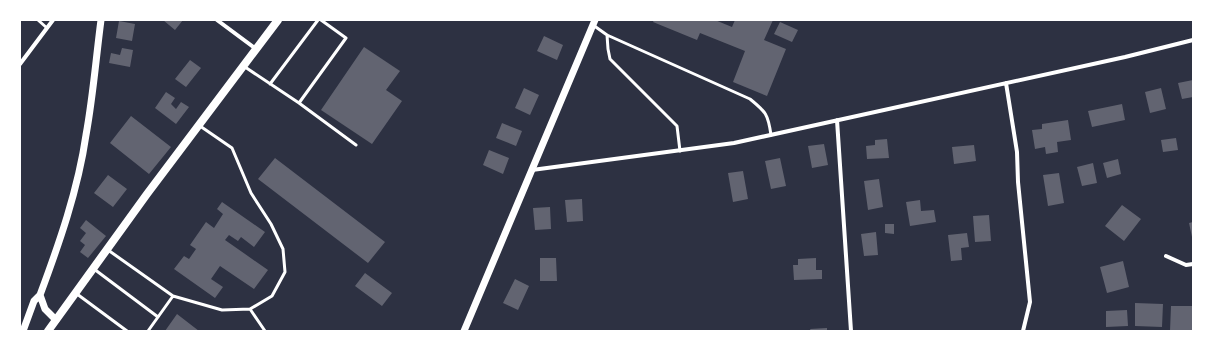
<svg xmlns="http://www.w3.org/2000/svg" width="1213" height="351" font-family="Lora,serif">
<rect width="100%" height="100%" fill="#2d3142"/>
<!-- building -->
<path fill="#626471" d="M163,20H183L175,30Z
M654,20H715L732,27L735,20H773L764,40L786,49L767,96L733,82L745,51L700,33L697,40L653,22Z
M119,21L135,24L132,41L116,38Z
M780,22L798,30L792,42L774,34Z
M544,36L563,45L557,60L537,51Z
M364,47L400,71L386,90L402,101L372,144L321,110Z
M122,48L133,50L130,67L109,63L111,53L120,55Z
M190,60L201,68L186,87L175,79Z
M1193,80V97L1182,99L1178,83Z
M524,88L539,95L530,115L515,108Z
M1161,88L1166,109L1150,113L1145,92Z
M166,92L175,98L171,104L176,109L181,102L189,107L176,124L155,108Z
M1122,104L1125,120L1092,127L1088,111Z
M131,116L171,147L149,174L110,143Z
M1068,120L1071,140L1057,142L1058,152L1046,154L1045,147L1035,149L1032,130L1042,129V124Z
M502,123L522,131L516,146L496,138Z
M1176,138L1178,150L1163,152L1161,140Z
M887,139L889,158L867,159L866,146L875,145V140Z
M824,144L828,165L812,168L808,146Z
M974,145L976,161L954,164L952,147Z
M489,150L509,158L503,174L483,165Z
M275,158L385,242L368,263L258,179Z
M780,158L786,186L771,189L765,161Z
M1118,159L1121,174L1107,178L1103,163Z
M1093,163L1097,183L1082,186L1077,167Z
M743,171L748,199L733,202L728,173Z
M1059,173L1064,203L1048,206L1043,175Z
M108,175L127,189L113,207L94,193Z
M879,179L883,207L868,210L864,181Z
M582,199L583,221L567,222L565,200Z
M920,200L921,211L934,210L936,222L910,226L906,202Z
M222,202L265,232L254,247L241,237L238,241L229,235L225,240L268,270L254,289L220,266L211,279L223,287L215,298L174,269L184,256L189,259L196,249L190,245L206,222L214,228L223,214L217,209Z
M1122,205L1141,219L1124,241L1105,226Z
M550,207L551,229L535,230L533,208Z
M989,215L991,241L975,242L973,216Z
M86,220L106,236L88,258L80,252L85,245L80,241L86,233L80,228Z
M1193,222V237H1192L1189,223Z
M885,224H894V234L885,233Z
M876,232L878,255L864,256L861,234Z
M967,233L969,247L961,248L962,260L951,261L948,235Z
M540,258H556L557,281H540Z
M816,258V270H822V279L794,280L793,265H798V259Z
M1123,261L1129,287L1107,293L1100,267Z
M365,273L392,293L382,306L355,286Z
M515,279L529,286L518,310L503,303Z
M1135,303L1163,304L1162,327L1135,326Z
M1171,306H1193V331H1170Z
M1127,310L1128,326L1106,327V311Z
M177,314L199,331H165Z
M827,328V331H811L810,329Z"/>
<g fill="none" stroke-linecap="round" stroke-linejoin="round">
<!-- service -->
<path stroke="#fff" stroke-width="3" d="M38,20L47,28
M593,25L607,35L750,99C766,112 768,114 771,135
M607,35L608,49L610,59L677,126L680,151
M245,67L299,103L356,145
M270,84L318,20
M299,103L346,38L321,20
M108,250L173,296L222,310L250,309L272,296L285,272L283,249L271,224L251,193L232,148L200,126
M94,269L158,317
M77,294L127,331
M250,309L265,331
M148,331L173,296"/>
<!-- minor -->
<path stroke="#fff" stroke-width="4" d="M217,20L256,49
M20,64L53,20
M1006,83L1017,152L1018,182L1030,302L1023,331
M837,120L851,331
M532,170L734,143L1125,57L1193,40
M1166,256L1186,265L1193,264"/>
<!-- tertiary -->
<path stroke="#fff" stroke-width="7" d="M56,320L45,309L40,295C59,244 78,190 86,135C93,97 96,58 101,20
M23,331L34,301L40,295
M464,331L595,20"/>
<!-- secondary -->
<path stroke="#fff" stroke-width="8" d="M48,331L147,194L278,20"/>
</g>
<!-- border -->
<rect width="1213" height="351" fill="none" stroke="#ffffff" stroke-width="42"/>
</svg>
